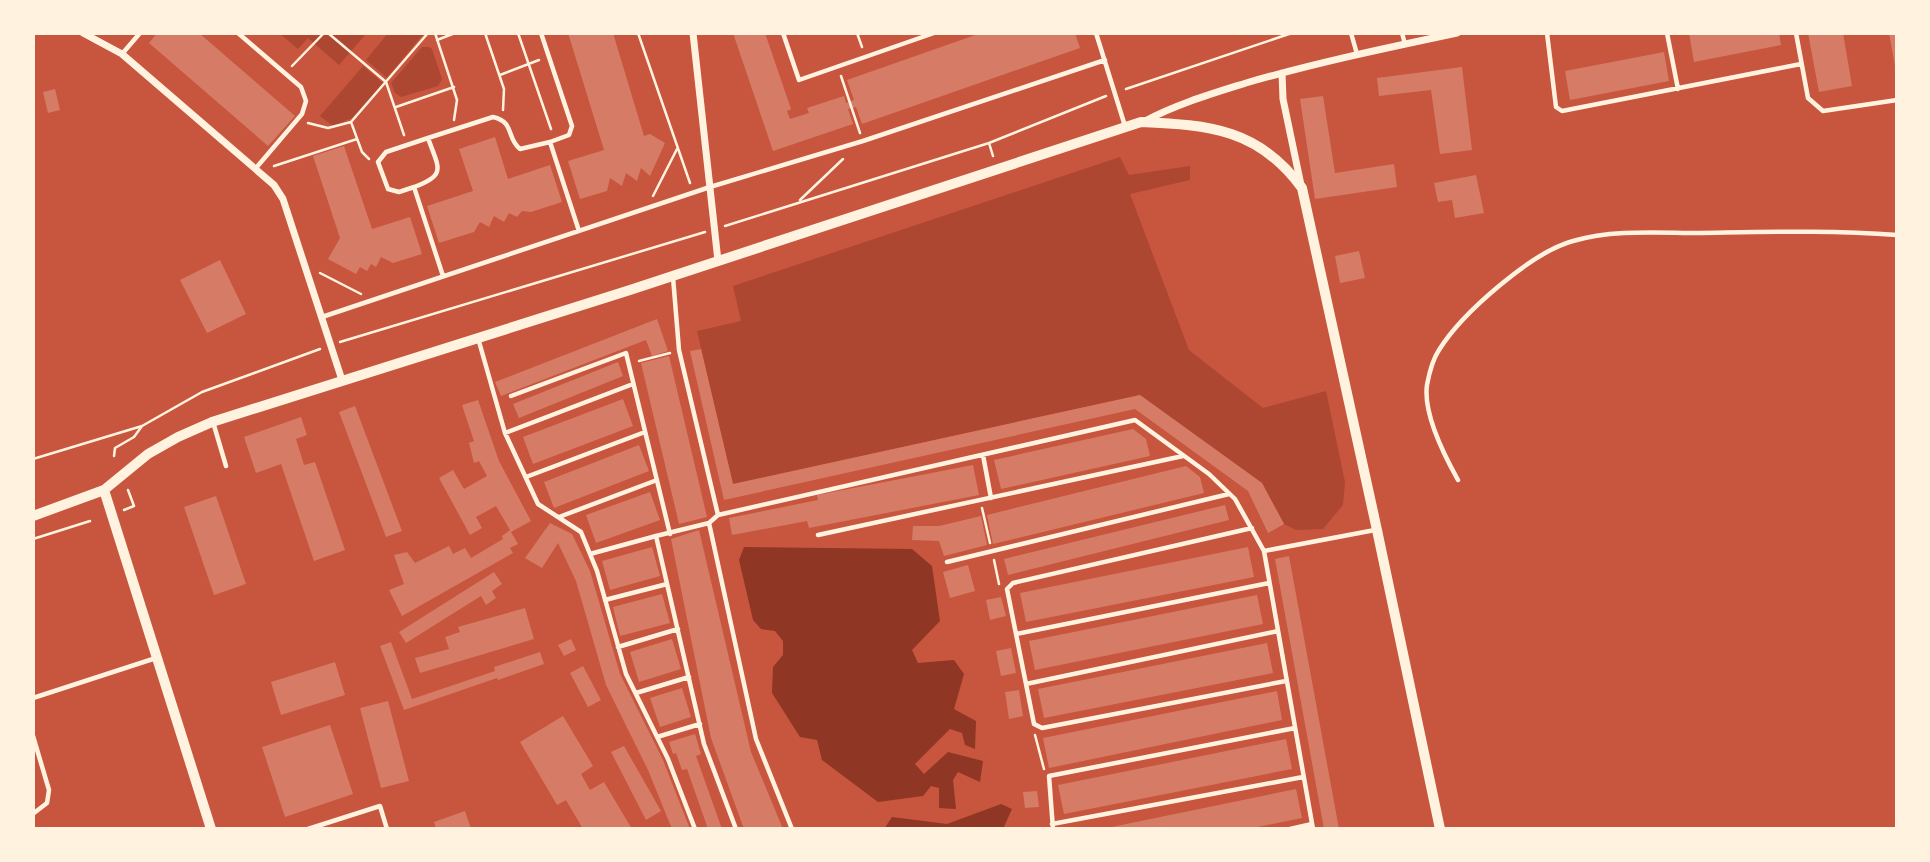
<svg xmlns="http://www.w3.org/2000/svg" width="1930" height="862" font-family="'Alegreya Sans',sans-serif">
<rect width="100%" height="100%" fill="#c8553d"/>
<!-- green -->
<path fill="#ae4732" d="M279,33H367L339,65L308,38L298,49Z
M388,33H424L387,78L366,60Z
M422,47H429L432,49L442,79L438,86L401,97L395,93L391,83Z
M363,66L383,83L352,118L333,126L320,116Z
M1120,157L1129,175L1190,166V180L1130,194L1189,350L1263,408L1326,391L1345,482L1343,505L1323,529L1296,530L1284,524L1262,483L1140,395L733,484L697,331L741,321L733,286Z"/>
<!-- water -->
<path fill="#8f3625" d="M744,547L912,549L932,566L940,621L912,650L918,663L954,660L964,674L954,709L976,721L975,749L965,745L962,733L950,729L915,764L924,774L948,752L983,761L980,782L958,772L953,780L956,809L939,808V788L931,786L923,796L878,802L822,760L817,740L800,737L772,693L773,667L783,655V641L775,631L761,629L753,620L739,560Z
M1001,804L1012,809L1003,829H884L892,817L947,824Z"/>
<!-- building -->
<path fill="#d67c66" d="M157,33H199L295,116L268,146L149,43Z
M568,33H613L644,136L650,134L665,143L650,176L641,168L637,181L626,173L622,186L610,178L607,191L580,199L568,161L604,150Z
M733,33H765L791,109L787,111L790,119L809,113L807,108L844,96L846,103L854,100L847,80L981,33H1075L1080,48L862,124L856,107L848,109L853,124L773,151Z
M1689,33H1779L1781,45L1694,62Z
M1808,33H1843L1852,86L1819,92Z
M1889,33H1897V66H1895Z
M1664,52L1669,81L1570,100L1565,71Z
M1462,67L1472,150L1440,154L1431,90L1379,96L1377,78Z
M55,89L60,110L48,113L43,92Z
M1323,96L1335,173L1394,164L1397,187L1315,199L1300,99Z
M495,137L508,179L550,165L562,202L531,212L522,211L517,217L509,213L504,222L494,216L489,227L480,222L474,232L439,243L427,206L473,191L459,149Z
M344,146L372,229L410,217L422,254L393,263L381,257L376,267L371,264L367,271L360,267L356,274L328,259L340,238L313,156Z
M1476,175L1484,213L1455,218L1452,200L1438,202L1434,183Z
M1359,251L1365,278L1340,283L1335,256Z
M220,260L246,314L207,333L180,280Z
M657,319L668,351L652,356L646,340L501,396L495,382Z
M701,349L733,484L1140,395L1262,483L1284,524L1268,533L1248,491L1135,409L724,500L690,351Z
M669,356L707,517L679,524L641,363Z
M618,362L623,376L519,418L513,404Z
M623,399L633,426L533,464L523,437Z
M478,400L499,461L531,521L511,532L518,544L510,548L513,553L402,616L389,590L404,584L394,555L407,552L415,563L449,546L453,554L465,548L471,558L503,539L502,536L510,530L496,506L476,517L482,528L470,535L439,478L453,470L464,489L487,476L479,461L474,463L469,443L474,441L462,405Z
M355,406L402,531L386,537L339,412Z
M301,417L307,435L296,439L304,465L315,462L345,550L314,561L281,464L256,473L244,437Z
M1133,429L1146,439L1150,456L1001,489L994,460Z
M639,445L649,471L554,508L544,482Z
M973,465L979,495L809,528L807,521L732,535L729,518L818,500L817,495Z
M1186,466L1200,477L1204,493L993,544L987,515Z
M650,492L660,520L596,543L586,515Z
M216,496L246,584L214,595L184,507Z
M1225,505L1229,520L1008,575L1004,559Z
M981,516L987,545L944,556L939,541L912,540L913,526H939Z
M550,523L572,534L590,571L620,674L663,760L690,829H672L648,770L606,685L576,581L558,543L542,568L525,558Z
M699,530L751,752L783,829H744L711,738L671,539Z
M652,547L660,576L610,590L602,561Z
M1248,547L1254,577L1026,622L1020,593Z
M1289,556L1339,829H1324L1275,559Z
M968,565L975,591L950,598L943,572Z
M494,572L502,584L492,591L496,598L486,605L481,596L406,643L399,632Z
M662,594L670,623L620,636L613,607Z
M1257,595L1263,624L1035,670L1029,641Z
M1001,597L1006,616L990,620L986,600Z
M525,608L534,639L420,673L415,658L449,649L445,637L460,632L458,627Z
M571,639L576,650L564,656L558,645Z
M672,639L681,669L639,682L630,652Z
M391,642L412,699L495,671L494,667L540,652L544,664L498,680L497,678L404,710L380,646Z
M1267,643L1273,673L1044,718L1038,689Z
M1011,648L1016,673L1001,676L996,651Z
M335,662L345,695L281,715L271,682Z
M583,666L601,700L588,707L570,673Z
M682,688L691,717L660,727L650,698Z
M1019,690L1023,716L1009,719L1005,692Z
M1277,691L1282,720L1049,768L1043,738Z
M388,701L409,781L381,788L360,708Z
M563,716L593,766L581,774L590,790L604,782L632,829H583L566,800L557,805L520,742Z
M330,725L353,794L285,817L262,747Z
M695,734L701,754L696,756L722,829H708L687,769L682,770L676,753L673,754L669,742Z
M1286,739L1292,769L1064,814L1058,785Z
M624,746L661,811L646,820L611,752Z
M1296,789L1302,818L1248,829H1102Z
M1037,791L1039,807L1025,808L1023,792Z
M465,811L471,829H436L434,822Z"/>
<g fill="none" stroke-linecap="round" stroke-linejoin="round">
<!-- path -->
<path stroke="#fff3e0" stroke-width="2.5" d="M328,33L386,82L404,135
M435,33L457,100L454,120
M485,33L504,89L503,110
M518,33L551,129
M638,33L690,183
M857,33L862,47
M437,40L455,33
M292,66L324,33
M500,75L539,60
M841,76L860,133
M1126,89L1292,33
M396,107L454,87
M351,122L362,152L369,159
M308,123L328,128L351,122L428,33
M989,143L993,156
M274,166L357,139
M653,196L677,149
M800,200L843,159
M725,226L989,143L1106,96
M320,273L361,294
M340,342L705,232
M639,361L670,353
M114,456L115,448L134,437L142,426L202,392L320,349
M33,459L142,426
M982,508L990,543
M124,510L134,506L128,490
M33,539L90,521
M994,560L999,584
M1035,735L1044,769"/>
<!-- service -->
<path stroke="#fff3e0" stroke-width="4.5" d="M238,33L301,87L306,101L302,114L256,168
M541,33L572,126L569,135L550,142
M783,33L799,80L934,33
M1096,33L1125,126
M1351,33L1357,54
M1402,33L1405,44
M1547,33L1556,107L1562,111L1801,64
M1667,33L1678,89
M1796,33L1808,98L1823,111L1897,100
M122,54L140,33
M428,138L493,117C515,122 506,138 520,149L550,142L579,231
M414,187C448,175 438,167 428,138L386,152L378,162L388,189L399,192L414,187L443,276
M673,277L679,350L718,515L709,523L656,536L704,744L736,829
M322,317L710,187L863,141L1105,60
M478,338L505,433L538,504L581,532L597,571L626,674L668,759L695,829
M511,396L626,353L670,534
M213,422L226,466
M505,433L633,384
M983,455L991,498
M526,477L645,432
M1458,480C1444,455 1423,413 1427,385C1429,374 1433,359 1439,350C1462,313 1532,252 1573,241C1614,229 1659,233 1700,233C1766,232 1831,230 1897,235
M718,515L1135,420L1209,474L1235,499L1264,551L1375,530
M559,517L657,480
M709,523L756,739L792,829
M1252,528L1013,583L1007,589L1034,724L1042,728L1286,681
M818,535L1183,456
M1264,551L1313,829
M590,554L656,536
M947,562L1229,494
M605,600L667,584
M1016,634L1269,583
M618,647L678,629
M1026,684L1278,631
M636,693L689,677
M33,698L156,658
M33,736L49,790L47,803L34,813
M657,737L700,724
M1052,824L1303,777
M308,829L380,806L387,829
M1053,829L1049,776L1295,728
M1290,829L1312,824"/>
<!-- minor -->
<path stroke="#fff3e0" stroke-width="7" d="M83,33L122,54L274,185L283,199L342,380
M693,33L718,261
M1282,73L1283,99L1301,185
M1145,121C1177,104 1211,94 1246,83C1315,63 1386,48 1457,33"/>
<!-- tertiary -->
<path stroke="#fff3e0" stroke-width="10" d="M104,490L211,829
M33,516L104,490L148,454L178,437L212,422L630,290L1141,122C1210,125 1259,129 1302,188L1377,530L1440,829"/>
</g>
<!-- border -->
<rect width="1930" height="862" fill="none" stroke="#fff3e0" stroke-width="70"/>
</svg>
